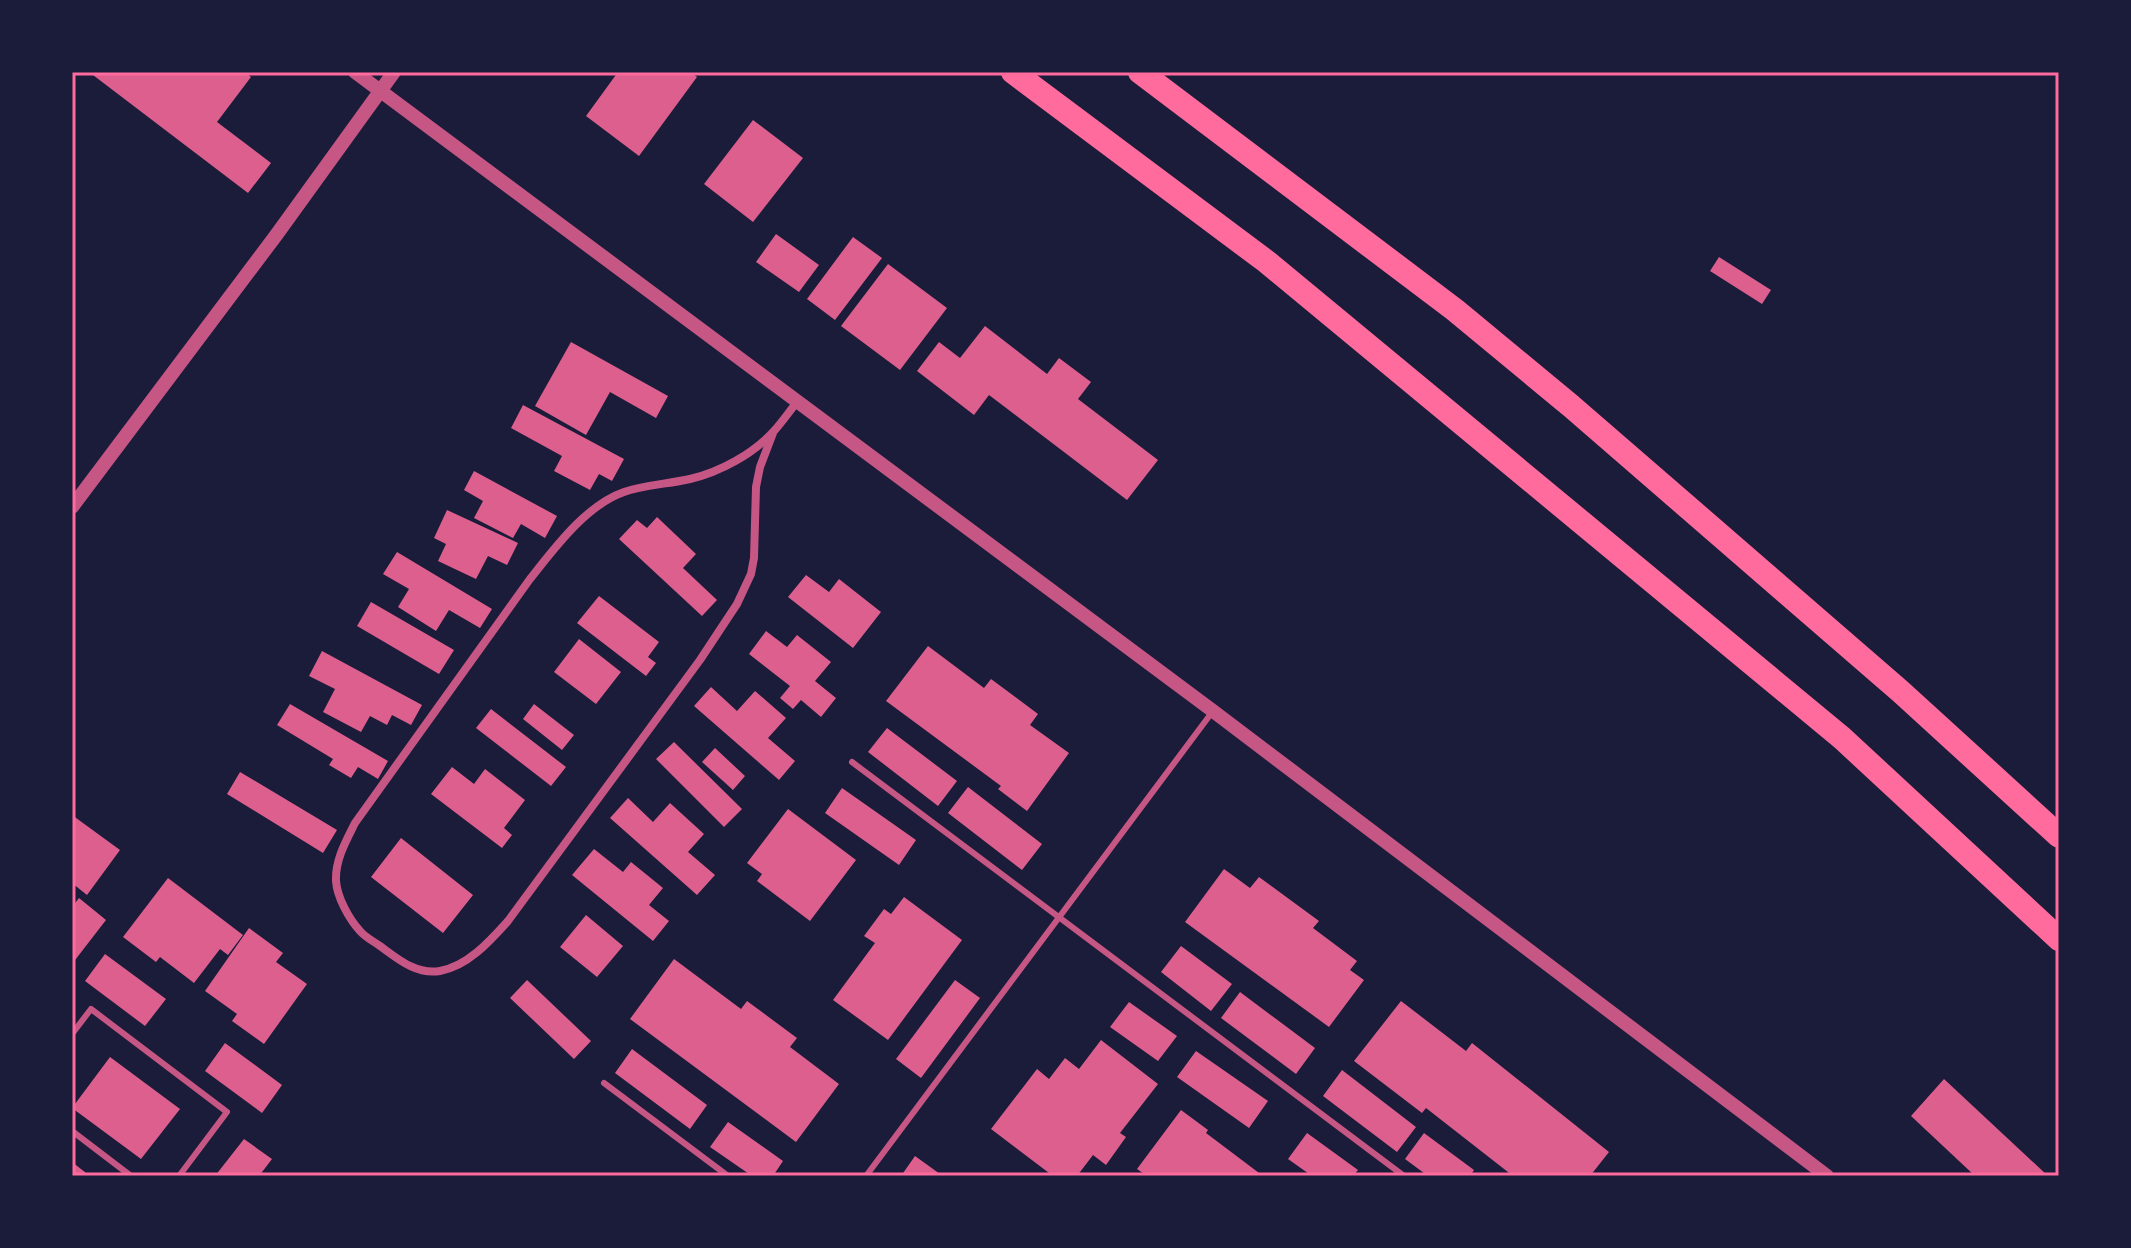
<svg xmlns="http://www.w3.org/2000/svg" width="2131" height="1248" font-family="'Fira Sans',sans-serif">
<rect width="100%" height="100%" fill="#1b1b3a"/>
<!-- building -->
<path fill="#dd5f8e" d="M89,72H245L251,77L217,122L271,163L248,193Z
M618,72H691L697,77L639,156L586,116Z
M753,120L803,158L753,222L704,184Z
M776,234L819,265L799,292L756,262Z
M853,237L882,258L835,320L807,299Z
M1719,257L1771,290L1762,304L1710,271Z
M888,264L947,308L900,370L841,326Z
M985,326L1047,374L1059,358L1091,382L1078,399L1158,460L1127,500L989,395L974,415L917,371L939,342L960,358Z
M571,342L668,396L656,418L610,392L586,435L535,406Z
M523,405L624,459L612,481L599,474L590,490L554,471L562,456L511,428Z
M474,471L557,516L545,538L521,524L513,538L474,518L483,501L464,490Z
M447,510L518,543L507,565L488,556L476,579L438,561L446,544L434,538Z
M657,517L696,554L683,568L717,600L702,616L619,539L637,520L647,528Z
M397,552L492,609L480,628L449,610L436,631L398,607L409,589L383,574Z
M806,575L829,592L839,579L881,612L853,648L788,597Z
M599,596L659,642L648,657L656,663L646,676L577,623Z
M371,602L454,650L439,674L357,626Z
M766,631L787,647L797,635L831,662L815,681L836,698L821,717L801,700L793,709L780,698L790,686L749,654Z
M579,639L621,672L596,704L554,672Z
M928,646L984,688L991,679L1038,714L1030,725L1069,753L1027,811L998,789L1001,786L886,701Z
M322,651L422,705L411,725L392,715L387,725L370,716L361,732L323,712L335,689L309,676Z
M711,687L737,711L755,691L786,718L768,738L795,761L779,780L694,706Z
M290,704L388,761L378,779L358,767L351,778L329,765L333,759L277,725Z
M534,704L574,735L562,750L523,719Z
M491,709L566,767L551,786L476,728Z
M887,728L957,781L938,806L868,752Z
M674,742L742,809L724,827L656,759Z
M715,748L745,776L733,790L702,762Z
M452,767L474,784L485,769L525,800L504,828L512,835L502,848L431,794Z
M240,772L337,830L323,853L227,794Z
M968,787L1042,844L1022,870L948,813Z
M842,788L916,840L899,865L825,813Z
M628,798L653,822L670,803L704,834L688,852L715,875L697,895L610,818Z
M788,809L856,860L810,921L757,881L762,874L747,863Z
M72,815L120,850L87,895L72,883Z
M401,838L473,895L443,933L371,877Z
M594,849L623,872L631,862L663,888L649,905L669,921L653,941L572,875Z
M1224,869L1250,888L1259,877L1319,921L1313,928L1357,961L1350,970L1364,980L1329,1027L1185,922Z
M168,878L243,935L228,955L220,949L194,983L160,957L156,962L123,937Z
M904,897L962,940L888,1040L833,1000L875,943L864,936L884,909L891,914Z
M79,898L106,920L72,964V907Z
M586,915L623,946L597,977L560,947Z
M249,928L283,953L276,962L307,984L264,1044L232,1021L237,1014L205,991Z
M1181,946L1232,984L1211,1011L1161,972Z
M105,954L166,999L145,1026L85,981Z
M674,959L741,1009L747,1001L797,1038L790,1047L839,1084L796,1142L630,1019Z
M527,980L591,1041L574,1059L510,998Z
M955,980L980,998L921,1078L896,1059Z
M1240,992L1315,1048L1296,1074L1221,1018Z
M1401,1001L1466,1051L1472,1043L1609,1152L1590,1176H1513L1426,1108L1422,1113L1354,1061Z
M1129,1002L1177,1036L1158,1061L1110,1027Z
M1101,1040L1158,1084L1120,1133L1126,1137L1106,1165L1093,1155L1077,1176H1053L991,1129L1037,1069L1049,1079L1065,1058L1079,1069Z
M225,1043L282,1085L262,1113L205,1071Z
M632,1049L707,1105L690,1129L615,1073Z
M1196,1051L1268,1101L1249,1128L1177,1077Z
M110,1057L180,1109L141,1159L72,1108Z
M1342,1070L1416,1127L1397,1152L1323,1096Z
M1944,1079L2048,1176H1975L1911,1116Z
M1181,1110L1208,1130L1206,1133L1263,1176H1147L1137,1169Z
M728,1122L783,1161L773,1176H752L710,1147Z
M1307,1133L1358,1170L1353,1176H1312L1288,1159Z
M1424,1133L1474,1170L1470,1176H1428L1405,1159Z
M244,1139L272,1159L259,1176H215Z
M915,1156L940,1174L938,1176H901Z
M72,1162L90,1176H72Z"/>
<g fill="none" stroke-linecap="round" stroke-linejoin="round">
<!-- service -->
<path stroke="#c65784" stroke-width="6" d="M852,762L1404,1176
M72,1034L91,1009L227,1112L179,1176
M604,1083L728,1176
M72,1131L131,1176
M866,1176L1213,711"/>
<!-- minor -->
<path stroke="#c65784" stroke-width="8" d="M773,433L760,467L756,487L754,558L751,574L737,604L700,660L508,921C490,941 468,966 440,971C416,975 398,959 380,946C373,941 365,937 360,931C349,919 337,897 336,881C335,860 346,841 355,823L530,579C554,549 586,505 624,492C644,485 668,484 690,479C720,472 753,454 774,431C782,422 789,412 797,402"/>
<!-- tertiary -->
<path stroke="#c65784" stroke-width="14" d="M355,72L1213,711L1827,1176
M72,507L277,234L394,72"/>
<!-- motorway -->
<path stroke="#ff6b9d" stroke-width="24" d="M1013,72L1267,262L1842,738L2059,939
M1140,72L1455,310L1571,406L1900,691L2059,836"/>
</g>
<!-- border -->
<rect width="2131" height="1248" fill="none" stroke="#1b1b3a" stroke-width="148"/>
<rect x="74" y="74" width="1983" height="1100" fill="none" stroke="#ff6b9d" stroke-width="3"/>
</svg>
